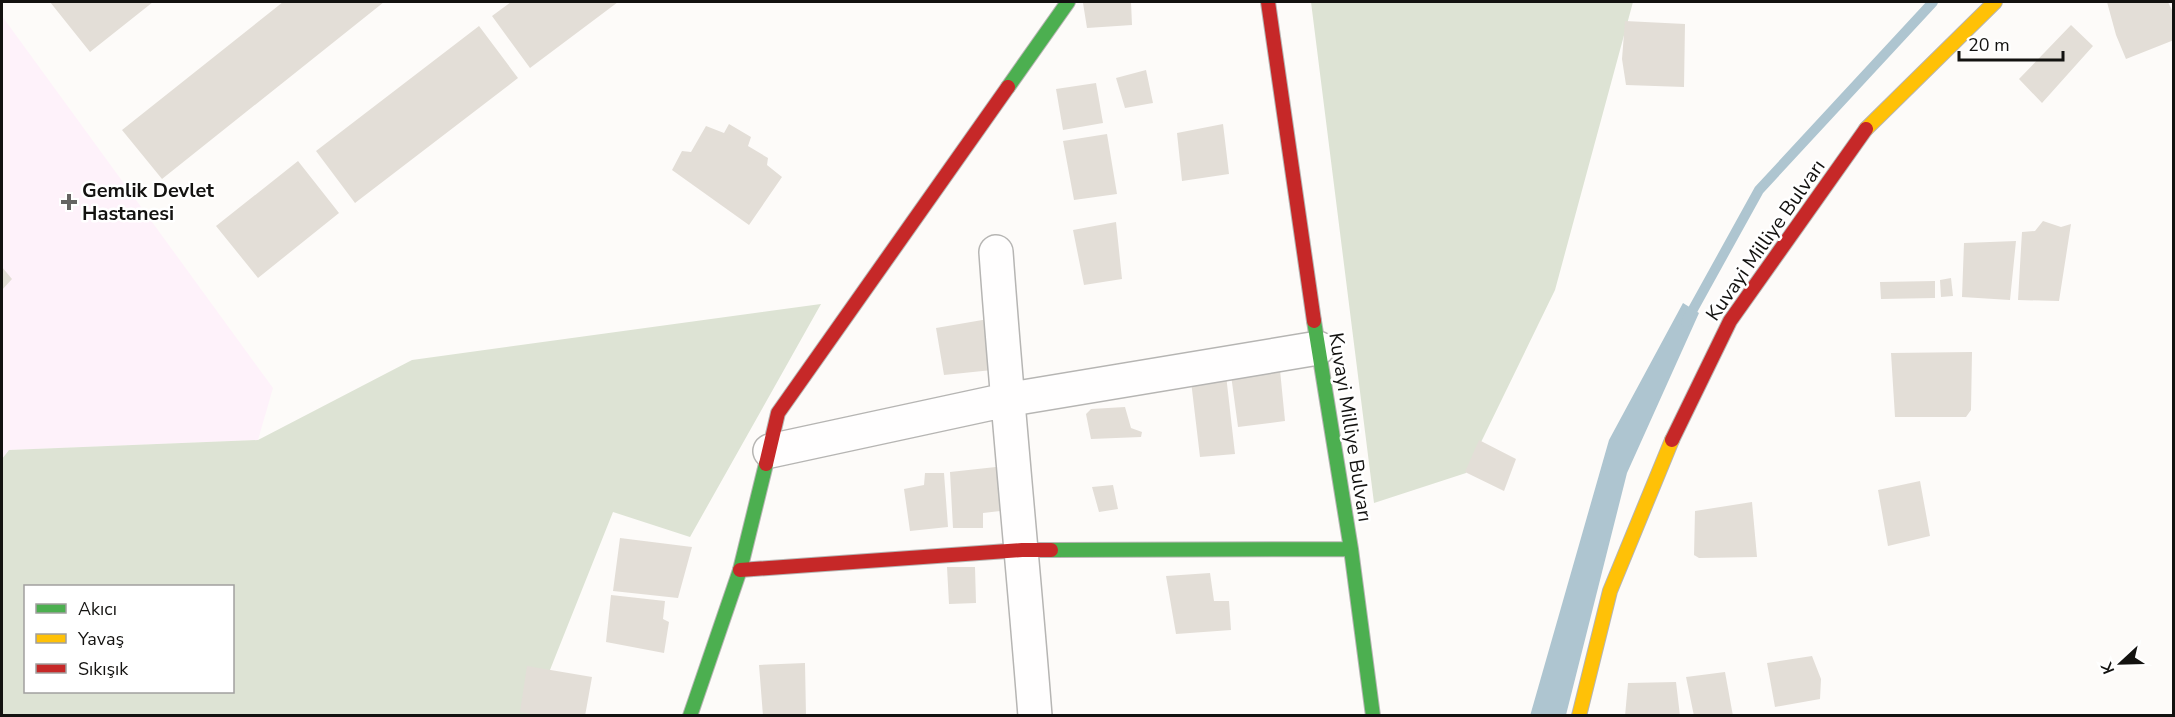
<svg xmlns="http://www.w3.org/2000/svg" width="2175" height="717" font-family="'Nunito Sans',sans-serif">
<rect width="100%" height="100%" fill="#fdfbf9"/>
<!-- medical -->
<path fill="#fef2fa" d="M2,16L273,388L258,440L9,450L2,459Z"/>
<!-- green -->
<path fill="#dde3d4" fill-rule="evenodd" d="M1311,2H1633L1555,290L1466,473L1374,503Z
M821,304L690,537L613,512L532,715L2,716V459L9,450L258,440L412,360ZM26,586H232V692H26Z"/>
<!-- water -->
<path fill="#aec5d0" d="M1683,303L1699,313L1627,473L1566,715L1530,716L1609,440Z"/>
<g fill="none" stroke-linecap="round" stroke-linejoin="round">
<!-- stream -->
<path stroke="#aec5d0" stroke-width="10" d="M1686,322L1759,190L1933,2"/>
</g>
<!-- building -->
<path fill="#e3ded7" d="M50,2H153L90,52Z
M283,2H384L162,179L122,130Z
M511,2H618L530,68L492,16Z
M1088,2H1131L1132,25L1087,28L1083,3Z
M2107,2H2168L2174,14V40L2126,59L2116,35Z
M1625,21L1685,24L1684,87L1626,85L1622,59Z
M2071,25L2093,46L2042,103L2019,79Z
M479,26L518,78L355,203L316,151Z
M1146,70L1153,103L1125,108L1116,78Z
M1096,83L1103,123L1063,130L1056,89Z
M729,124L751,137L748,146L768,158L767,165L782,177L749,225L672,170L682,151L691,152L706,126L724,133Z
M1223,124L1229,174L1182,181L1177,133Z
M1107,134L1117,194L1074,200L1063,141Z
M298,161L339,213L258,278L216,226Z
M2043,221L2061,227L2071,224L2059,301L2018,300L2022,232L2035,231Z
M1116,222L1122,279L1084,285L1073,230Z
M2016,241L2010,300L1962,297L1964,243Z
M2,267L12,279L2,290Z
M1951,278L1953,296L1941,297L1940,280Z
M1935,281V298L1881,299L1880,282Z
M994,318L1002,369L944,375L936,328Z
M1972,352L1971,410L1966,417H1895L1891,353Z
M1280,370L1285,421L1238,427L1231,375Z
M1226,375L1235,454L1200,457L1191,381Z
M1125,407L1131,428L1142,432L1141,437L1091,439L1086,414L1091,409Z
M1479,440L1516,459L1504,491L1465,472Z
M1005,466L1009,510L983,513V528H953L950,472Z
M925,473H944L948,527L910,531L904,489L924,485Z
M1920,481L1930,536L1888,546L1878,490Z
M1113,485L1118,509L1099,512L1092,487Z
M1752,502L1757,557L1699,558L1694,555L1695,511Z
M620,538L692,547L678,598L613,591Z
M947,567H975L976,603L949,604Z
M1210,573L1214,601H1229L1231,630L1176,634L1166,576Z
M611,595L665,601L663,619L669,622L664,653L606,642Z
M1812,656L1821,679L1820,699L1775,707L1767,663Z
M805,663L806,716H763L759,665Z
M527,666L592,677L585,716H539L520,712Z
M1725,672L1733,716H1694L1686,677Z
M1676,682L1680,716H1625L1628,683Z"/>
<g fill="none" stroke-linecap="round" stroke-linejoin="round">
<!-- street casing -->
<g stroke="#b6b5b3" stroke-width="36">
<path id="street" d="M996,252C1007,407 1023,561 1035,716
M770,451L1006,400L1318,348"/>
</g>
<!-- fast casing -->
<g stroke="#b6b5b3" stroke-width="16">
<path id="fast" d="M1008,87L1068,2
M1314,321L1351,549L1373,716
M1051,550L1351,549
M690,716L740,570L766,464"/>
</g>
<!-- slow casing -->
<g stroke="#b6b5b3" stroke-width="16">
<path id="slow" d="M1866,129L1995,2
M1579,716L1610,591L1672,440"/>
</g>
<!-- jam casing -->
<g stroke="#b6b5b3" stroke-width="16">
<path id="jam" d="M1268,2L1314,321
M1672,440L1730,321L1866,129
M766,464L778,413L1008,87
M740,570L1022,550H1051"/>
</g>
<!-- street -->
<use href="#street" stroke="#fffefe" stroke-width="33"/>
<!-- fast -->
<use href="#fast" stroke="#4caf50" stroke-width="14"/>
<!-- slow -->
<use href="#slow" stroke="#ffc107" stroke-width="14"/>
<!-- jam -->
<use href="#jam" stroke="#c62828" stroke-width="14"/>
</g>
<!-- markers -->
<path fill="#656462" stroke="#fff" stroke-width="2" d="M66 193h6v6h6v6h-6v6h-6v-6h-6v-6h6z"/>
<g text-anchor="middle" stroke-width="5" stroke-linejoin="round" paint-order="stroke">
<!-- poi labels -->
<g font-size="20" font-weight="bold" fill="#131210" stroke="#fff" text-anchor="start">
<text x="82" y="197">Gemlik Devlet<tspan x="82" dy="23">Hastanesi</tspan></text>
</g>
<!-- street labels -->
<g font-size="20" fill="#131210" stroke="#fff">
<text transform="translate(1765 240) rotate(-55)" y="7">Kuvayi Milliye Bulvarı</text>
<text transform="translate(1351 427) rotate(81)" y="7">Kuvayi Milliye Bulvarı</text>
</g>
</g>
<!-- border -->
<rect width="2175" height="717" fill="none" stroke="#131210" stroke-width="6"/>
<!-- legend -->
<rect x="24" y="585" width="210" height="108" fill="#ffffff" stroke="#a1a09f" stroke-width="1.5"/>
<rect x="36" y="604" width="30" height="9" fill="#4caf50" stroke="#a1a09f" stroke-width="1.5"/>
<text x="78" y="615" font-size="18" fill="#131210">Akıcı</text>
<rect x="36" y="634" width="30" height="9" fill="#ffc107" stroke="#a1a09f" stroke-width="1.5"/>
<text x="78" y="645" font-size="18" fill="#131210">Yavaş</text>
<rect x="36" y="664" width="30" height="9" fill="#c62828" stroke="#a1a09f" stroke-width="1.5"/>
<text x="78" y="675" font-size="18" fill="#131210">Sıkışık</text>
<!-- north arrow -->
<g transform="translate(2121 663) rotate(248)" stroke="#ffffff" stroke-width="4.5" paint-order="stroke">
<path d="M0-4.5L10 22L0 15L-10 22Z" fill="#131210"/>
<text y="-9" font-size="16" font-weight="bold" text-anchor="middle" fill="#131210">K</text>
</g>
<!-- scale -->
<path d="M1959 51v9h104v-9" fill="none" stroke="#131210" stroke-width="3"/>
<text x="1968" y="51" font-size="18" fill="#131210" stroke="#ffffff" stroke-width="4.5" paint-order="stroke">20 m</text>
</svg>
